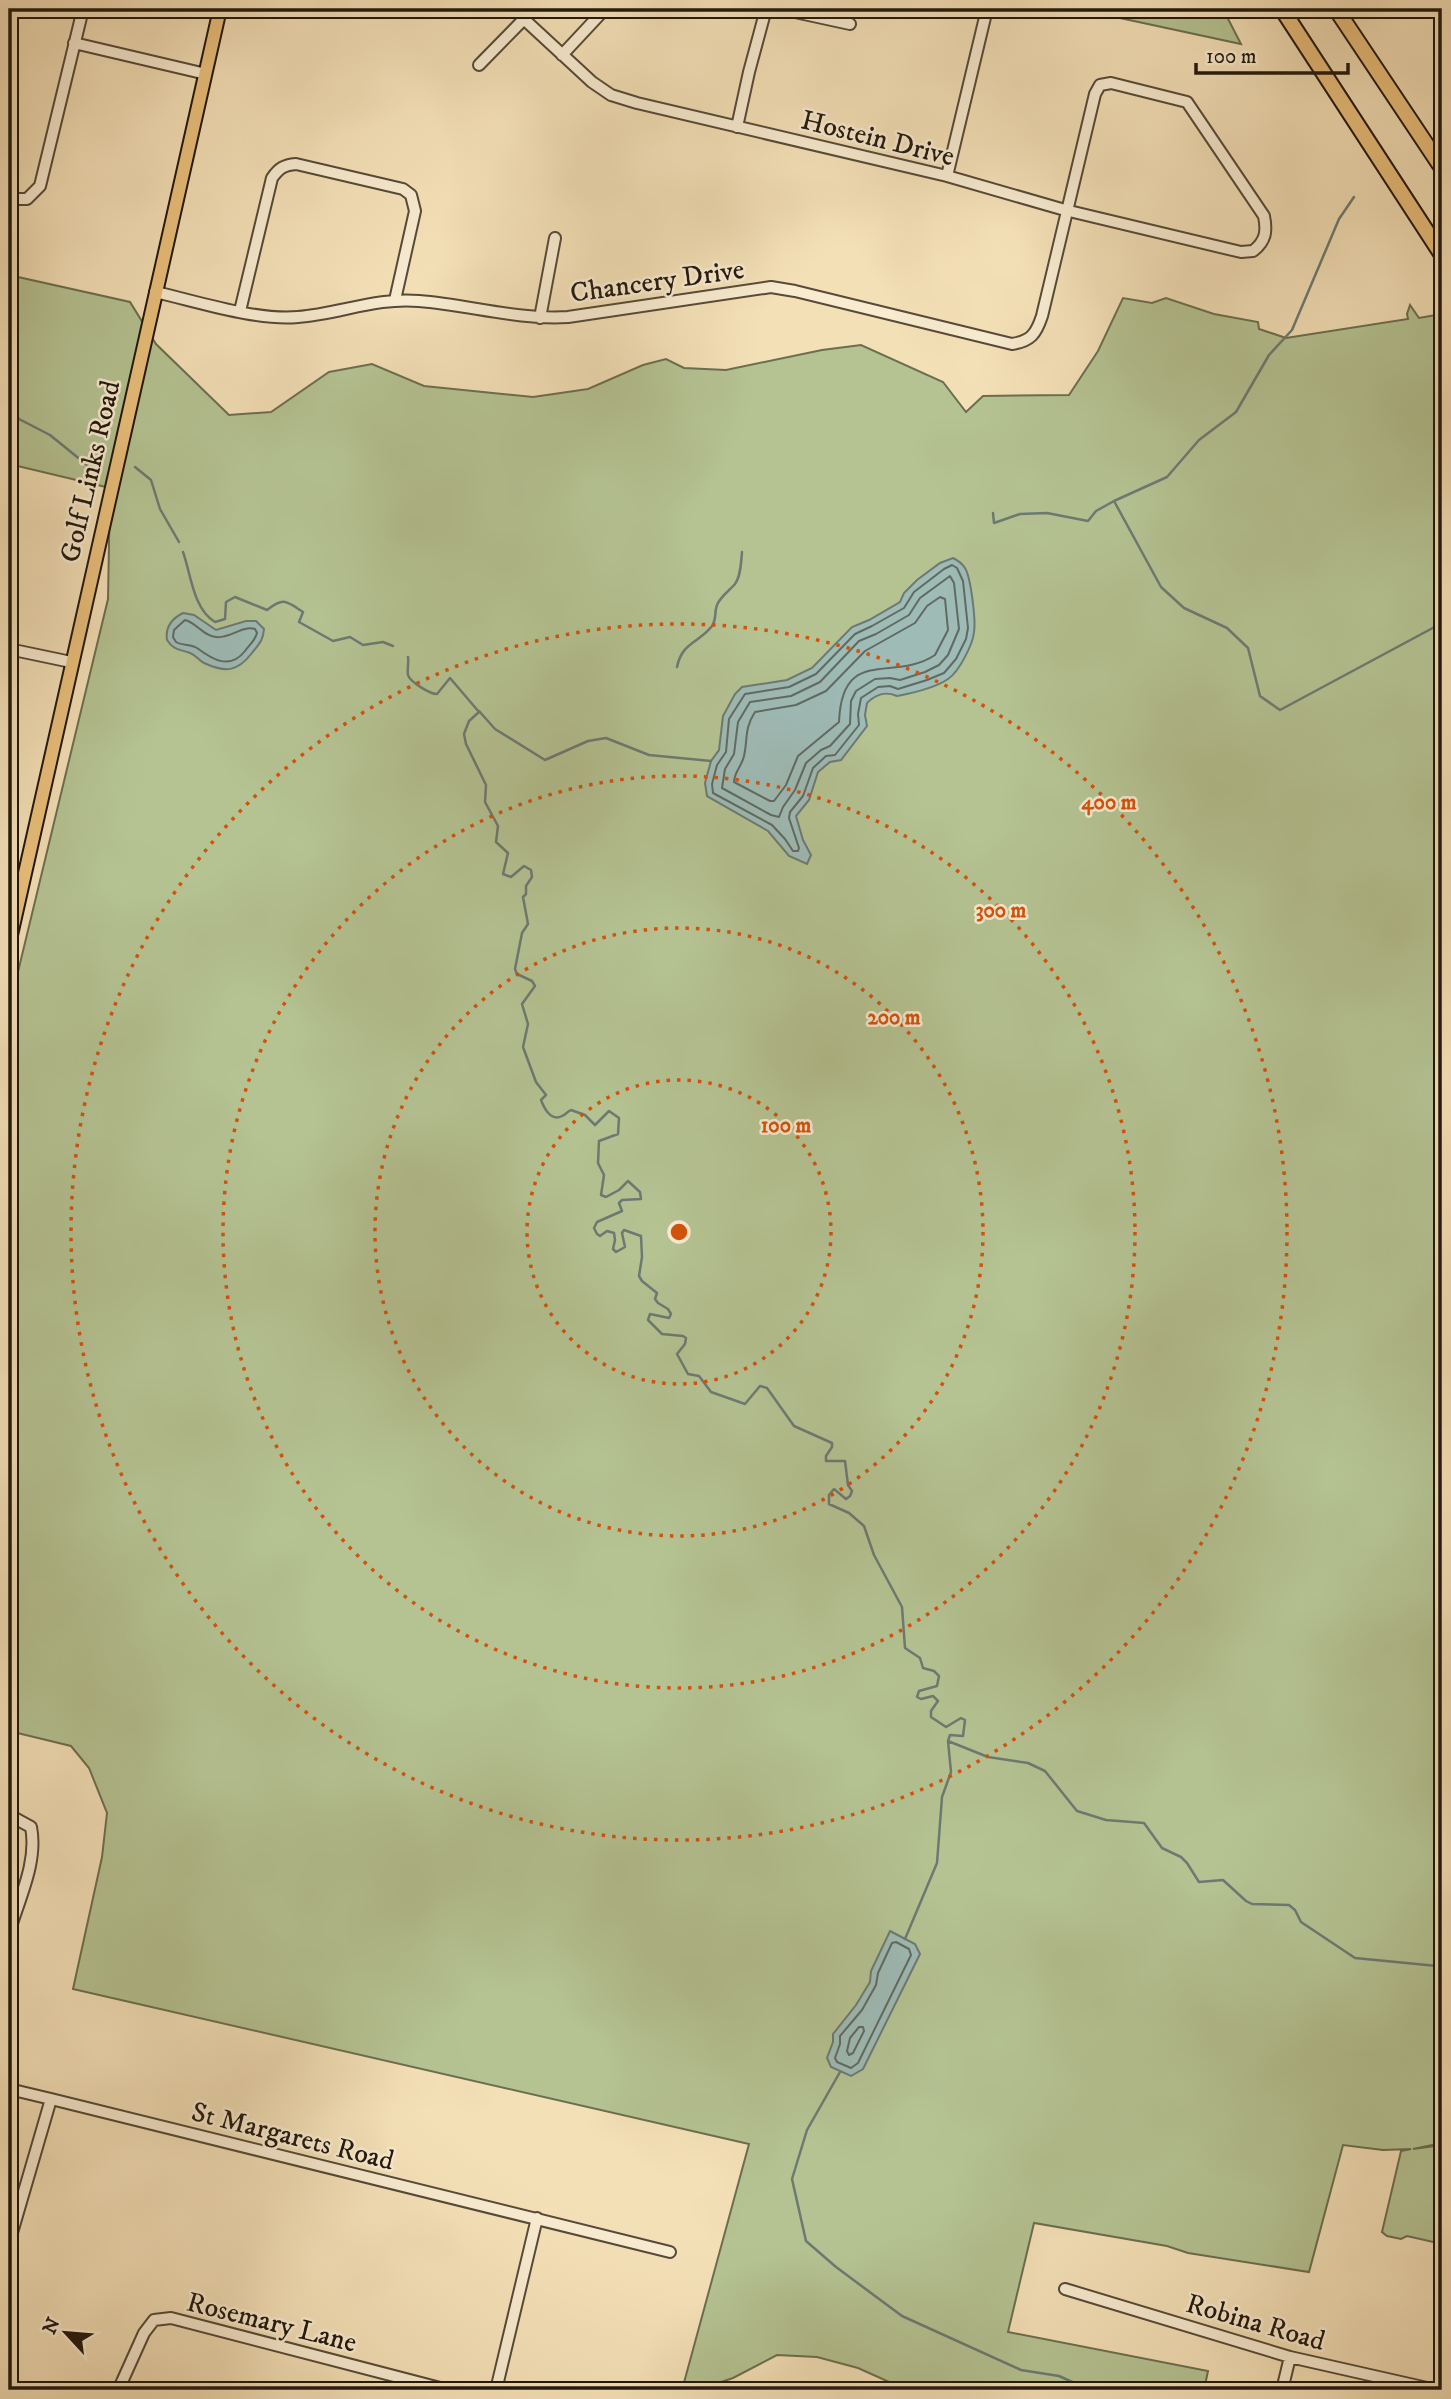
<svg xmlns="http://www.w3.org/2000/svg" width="1451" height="2399" font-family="'IM FELL DW Pica',serif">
<rect width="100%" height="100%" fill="#f4e0b7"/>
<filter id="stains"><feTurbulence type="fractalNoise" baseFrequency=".00286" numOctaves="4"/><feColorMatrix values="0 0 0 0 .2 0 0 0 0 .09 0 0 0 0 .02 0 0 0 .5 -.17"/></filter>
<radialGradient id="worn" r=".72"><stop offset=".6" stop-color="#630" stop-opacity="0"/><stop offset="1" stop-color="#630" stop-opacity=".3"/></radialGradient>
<!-- green -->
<path fill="#b5c393" stroke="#6c6e50" stroke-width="2" d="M1078,9H1223L1241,44Z
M9,275L130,302L156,344L229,415L271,412L329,372L372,364L424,386L533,397L588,389L643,365L666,359L684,368L726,370L822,350L861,345L943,382L966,412L983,396L1069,395L1098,351L1123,298L1152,303L1166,298L1214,314L1258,322L1259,329L1286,338L1408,319L1407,314L1410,305L1419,318L1442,314V2143L1413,2149L1442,2145V2244L1407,2236L1401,2239L1387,2236L1382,2232L1401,2151L1411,2149L1383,2150L1343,2145L1309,2272L1188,2253L1167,2246L1034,2223L1008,2332L1208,2371L1204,2390H907L858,2368L817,2357L777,2355L733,2378L697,2390H682L749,2144L73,1989L102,1857L107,1813L89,1768L71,1746L9,1731V1009L108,599L110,488L9,464Z"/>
<!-- water -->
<path fill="#9ebbb6" stroke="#6c7a73" stroke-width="2" d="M953,558C959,561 962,563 965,568C971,578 976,621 974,632C973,644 959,672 948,679C935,688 913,693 897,696C885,691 876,694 867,703L865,715L867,726L841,760L830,762L818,772L809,800L796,816L803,840L811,855L807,864L789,856L768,831L707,796L705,783L711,761L719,750L723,716L735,694L742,687L787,680L812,668L852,627L869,620L900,602L904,593L917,580L940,563Z
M183,613L194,615L216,630L246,621H256L264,629C263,641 259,644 252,653C237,672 226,673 204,663C198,660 196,655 190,653C180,649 174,651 167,640C165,627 171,619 183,613Z
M890,1931L915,1944L920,1954L863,2069L851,2076L831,2067L827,2058L833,2042V2034L856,2005L870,1982L871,1971Z"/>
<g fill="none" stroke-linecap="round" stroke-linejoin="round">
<!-- shore -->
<path stroke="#606a62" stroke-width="2" d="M952,565L957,568L963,581L968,628L966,639L956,659L944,673L927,680L898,689L890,686L878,687L861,698L858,714L859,725L835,755L826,756L813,768L803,796L790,812L789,818L799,848L798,851H793L785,839L772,825L713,793L712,784L717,765L726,752L729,719L745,694L789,687L816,674L855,634L872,626L904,608L914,592L944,569Z
M950,576L954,583L959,629L948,655L939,665L925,672L900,680L890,678L875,679L856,691L851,701L850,724L830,746L821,750L806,763L795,790L783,807L779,817L771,815L722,788L725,769L734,754L738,722L750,702L791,696L820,682L859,641L876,634L909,615L920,598Z
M940,597L945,599L948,630L935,655C893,683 842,645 839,722L798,756L786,785L774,801H770L734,782C734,772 742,766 744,756C748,738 744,729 755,712L796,705L826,691L865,651L915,623L927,606Z
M185,620C197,623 203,636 216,637C230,639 242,625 255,629L257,633C255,641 250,644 245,651C230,670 213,660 197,648C191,644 183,646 176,642L173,637L174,630Z
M896,1942L909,1949L911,1955L858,2063L851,2068L837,2062L835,2058L840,2044V2036L862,2010L876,1985L878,1973L892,1943Z
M859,2027H863L864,2031L853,2053L849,2055L847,2051L850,2038Z"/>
<!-- stream -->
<path stroke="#6c7a73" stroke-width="2.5" d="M9,410L19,419L50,435L87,465
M135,467L151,480L160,509L179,542
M1114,501L1161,587L1184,608L1227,628L1248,648L1260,696L1280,710L1442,623
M993,513L994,523L1020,514L1047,513L1088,521L1096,511L1114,501L1167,477L1199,440L1236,412L1269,355L1292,330L1339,219L1354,197
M183,552C191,574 193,609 215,622L225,619L226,602L235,597L267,610C284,597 286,601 303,612L299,622L333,641L350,637L363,645L383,642L393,646
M408,657C409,662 407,669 408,675C410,682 430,694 437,694L450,678L479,712L469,721L464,734L466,744L486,785L485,802L498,826L496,842L508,853L503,874L511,877L524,866L531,870L532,877L526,886V894L523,897L528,924L522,933L515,969L517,974L532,981L535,986L522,1004L528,1024L523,1047L536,1082L546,1095L541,1100C544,1108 551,1122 562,1116C565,1115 567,1112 571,1110L585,1115L595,1125L609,1111L619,1118L618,1134L599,1141L598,1163L604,1175L601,1195L606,1197L619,1190L628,1181L640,1192L641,1199L622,1200L619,1203L622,1211L597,1222L594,1228L597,1234L600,1236L607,1231L614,1233L615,1240L613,1249L616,1252L625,1247L622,1233L624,1230L641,1236L642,1257L639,1276L642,1281L657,1293L655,1299L658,1303L668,1309L671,1314L669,1318L650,1314L648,1320L662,1334L683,1336L686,1338L685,1344L677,1354L688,1374L699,1376L711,1392L745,1404L760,1386L767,1388L794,1426L832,1443V1447L826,1456V1461H845L848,1485L852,1491L850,1496L846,1499L834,1489L829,1495V1504L849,1513L864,1526L874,1555L902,1607L905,1648L920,1658L923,1668L934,1671L939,1676L937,1686L919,1691L917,1697L921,1699L933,1696L938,1701L931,1711V1717L946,1727L961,1718L965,1720L963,1736L950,1735L948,1741
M677,667C682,642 699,643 712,626C717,618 714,613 717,605C720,597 730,590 735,584C741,576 741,562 742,552
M479,711L495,729L545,760L588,741L606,738L649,755L711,761
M948,1741L988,1757L1028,1763L1045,1771L1077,1811L1106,1820L1144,1823L1162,1848L1181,1857L1187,1863L1199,1882L1223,1880L1246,1901L1252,1904L1289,1905L1295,1910L1301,1922L1355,1958L1437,1966L1442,1964
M905,1939L937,1863L942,1797L951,1772L948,1741
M840,2072L807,2130L792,2179L806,2241L836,2267L902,2316L1021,2370L1059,2376L1090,2390"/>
<!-- minor casing -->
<g stroke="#564a38" stroke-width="14">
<path id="minor" d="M781,9L850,24
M74,43L206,74
M562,55L605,9
M479,65L523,20
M737,127L749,72L766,9
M947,176L987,9
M9,199H27L40,186L83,9
M155,292C196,301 256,321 298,317C339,314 377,297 419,301C470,305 517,320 568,317L771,287L795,291L1012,344C1031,341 1036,334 1042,316L1095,94L1100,85L1111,83L1187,102L1264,216C1267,231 1266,241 1253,251L1241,252L1065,210L947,176L637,103L611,95L592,82L513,9
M240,311L272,178C279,168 284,165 296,164L403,189L411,195L415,211L395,300
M540,318L555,238
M9,649L71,662
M9,1815L31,1827C38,1862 19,1899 9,1933
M9,2089L51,2099
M9,2243L51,2099L670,2252
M1065,2289L1290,2357L1436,2390
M121,2384L144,2333L154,2320L171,2318L448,2390
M496,2390L537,2218
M1282,2390L1290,2357"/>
</g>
<!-- major casing -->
<g stroke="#22180e" stroke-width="16">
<path id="major" d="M9,944L220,9"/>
</g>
<!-- highway casing -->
<g stroke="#22180e" stroke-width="18">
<path id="highway" d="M1282,9L1442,255
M1336,9L1442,168"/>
</g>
<!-- minor -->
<use href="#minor" stroke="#f8ebd0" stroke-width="10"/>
<!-- major -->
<use href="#major" stroke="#eac07c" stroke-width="12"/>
<!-- highway -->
<use href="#highway" stroke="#eac07c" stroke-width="14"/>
</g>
<!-- distance rings -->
<g fill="none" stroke="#d4520c" stroke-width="3.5" stroke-dasharray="3.5 7">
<circle cx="679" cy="1232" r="152"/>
<circle cx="679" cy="1232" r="304"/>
<circle cx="679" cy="1232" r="456"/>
<circle cx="679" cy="1232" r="608"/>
</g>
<g text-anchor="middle" stroke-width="5" stroke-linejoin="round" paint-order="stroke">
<!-- street labels -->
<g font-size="28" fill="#22180e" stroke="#f8ebd0">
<text transform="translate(878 137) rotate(14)" y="10">Hostein Drive</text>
<text transform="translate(657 280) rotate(-8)" y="10">Chancery Drive</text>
<text transform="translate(89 471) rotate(-77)" y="10">Golf Links Road</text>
<text transform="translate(293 2135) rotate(14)" y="10">St Margarets Road</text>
<text transform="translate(272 2321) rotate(14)" y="10">Rosemary Lane</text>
<text transform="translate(1256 2321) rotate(16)" y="10">Robina Road</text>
</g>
</g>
<circle cx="679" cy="1232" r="10" fill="#d4520c" stroke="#f8ebd0" stroke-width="3.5"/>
<g font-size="21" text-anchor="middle" font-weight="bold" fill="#d4520c" stroke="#f8ebd0" stroke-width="5" stroke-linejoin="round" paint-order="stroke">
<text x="1109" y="809">400 m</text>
<text x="1001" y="917">300 m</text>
<text x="894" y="1024">200 m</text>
<text x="786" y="1132">100 m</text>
</g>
<!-- margin -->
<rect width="1451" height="2399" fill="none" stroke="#f4e0b7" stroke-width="35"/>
<rect x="10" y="10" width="1430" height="2378" fill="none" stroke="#22180e" stroke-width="3.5"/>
<rect x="18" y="18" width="1416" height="2364" fill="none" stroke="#22180e" stroke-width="2"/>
<!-- north arrow -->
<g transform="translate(66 2333) rotate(296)" stroke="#f8ebd0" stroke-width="5" paint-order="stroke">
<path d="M0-5L12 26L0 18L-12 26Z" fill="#22180e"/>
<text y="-10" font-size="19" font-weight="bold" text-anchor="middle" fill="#22180e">N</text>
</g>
<!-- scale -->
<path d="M1196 63v10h152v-10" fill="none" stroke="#22180e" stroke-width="3.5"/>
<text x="1206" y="63" font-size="21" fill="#22180e" stroke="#f8ebd0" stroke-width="5" paint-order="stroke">100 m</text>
<rect width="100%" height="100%" filter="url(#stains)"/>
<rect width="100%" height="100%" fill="url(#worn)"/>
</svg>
